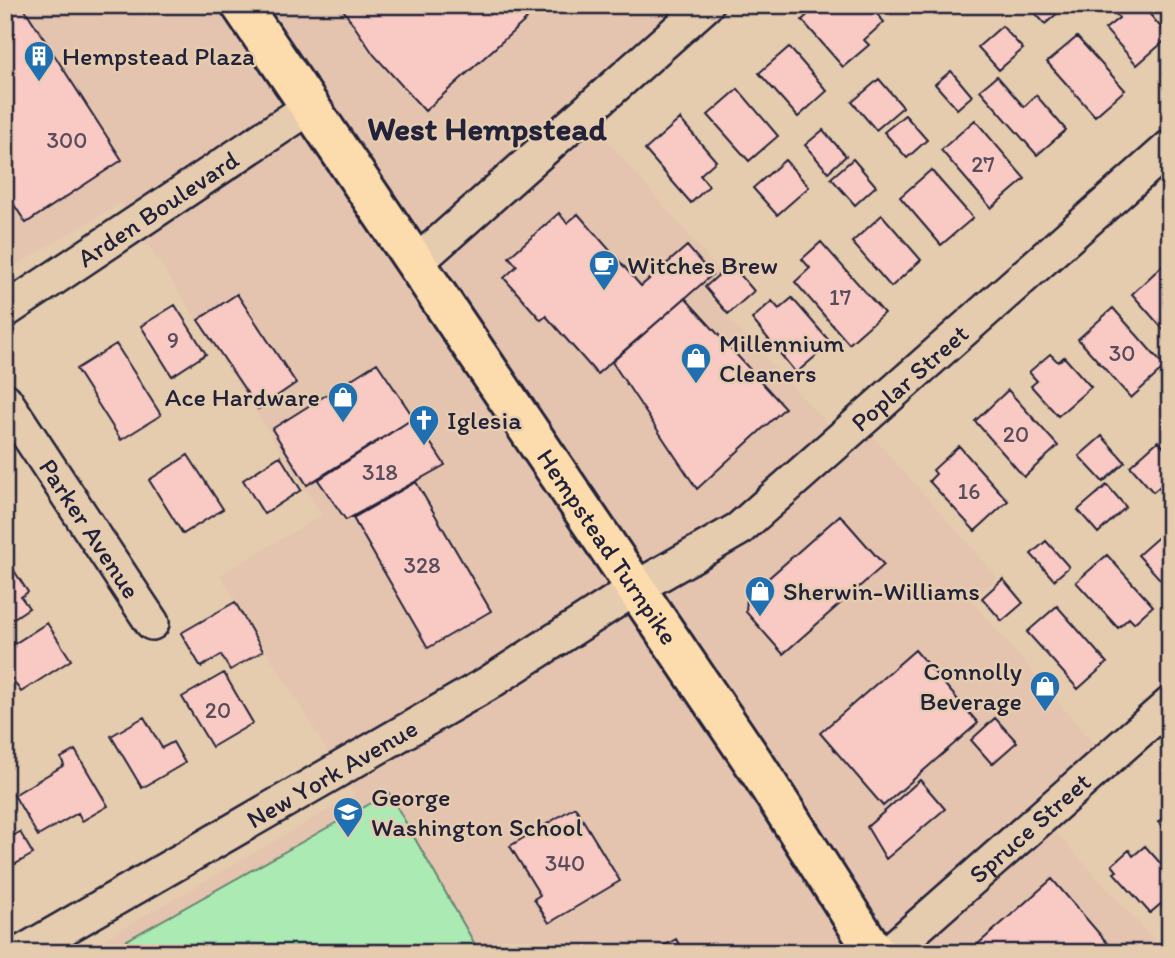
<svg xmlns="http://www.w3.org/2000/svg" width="1175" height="958" font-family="Itim,sans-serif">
<rect width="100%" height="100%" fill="#e6ccae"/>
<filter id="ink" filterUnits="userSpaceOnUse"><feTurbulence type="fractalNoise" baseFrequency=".0143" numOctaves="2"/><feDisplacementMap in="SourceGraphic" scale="14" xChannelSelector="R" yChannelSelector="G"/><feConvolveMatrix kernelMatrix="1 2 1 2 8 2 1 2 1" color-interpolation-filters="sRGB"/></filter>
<g filter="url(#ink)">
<!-- built -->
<path fill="#e4c4af" d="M5,5H670L684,21L580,109L720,271L702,287L726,316L838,435L857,419L998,577L972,601L1105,757L1041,816L1166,953H80L354,795L220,575L322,515L121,203L5,272Z"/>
<!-- green -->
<path fill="#abeab2" stroke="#668676" stroke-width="2" d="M389,793L480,953H104Z"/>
<!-- building -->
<path fill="#f9c9c3" stroke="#22223b" stroke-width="2" d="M5,5H22L122,160L26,223L5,191Z
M340,5H514L527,19L425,111L374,55Z
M831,5H869L884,22L864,40L869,45L843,67L802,20L817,6L823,12Z
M1028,5H1067L1045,24Z
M1142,5L1169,37L1137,65L1105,29L1119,18L1109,5Z
M1002,26L1023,49L999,70L978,47Z
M1077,37L1125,90L1095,116L1047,62Z
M789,47L827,91L798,117L759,73Z
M951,71L972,96L957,109L935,84Z
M997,76L1024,107L1036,95L1066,130L1037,155L980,90Z
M879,79L903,107L876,130L852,102Z
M738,89L778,136L749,161L708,115Z
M905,115L927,140L907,158L884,132Z
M680,119L716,161L700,175L709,186L691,203L645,150Z
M975,120L1025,179L991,208L941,150Z
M823,130L846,156L828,172L805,145Z
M853,159L876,186L855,205L831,178Z
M785,160L809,187L777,215L753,188Z
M931,170L973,218L941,245L900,197Z
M559,213L567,223L578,214L641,286L687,246L712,275L597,374L546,316L541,320L504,278L517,266L509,257Z
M882,215L921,260L891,287L852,242Z
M821,242L884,313L849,344L795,282L810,268L802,259Z
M731,264L754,291L728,314L705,287Z
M1163,265L1170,273V337L1132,294Z
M237,294L296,383L258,409L198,320Z
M685,298L785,408L697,489L612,362Z
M792,298L831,343L796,373L752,319L772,301L779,309Z
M175,305L206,354L172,376L141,326Z
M1113,308L1165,367L1131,398L1078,339Z
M116,344L161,415L121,440L76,369Z
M1050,354L1058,362L1064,357L1091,387L1058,416L1031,386L1037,381L1029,372Z
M377,363L414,418L307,485L272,429Z
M1008,390L1058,446L1024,477L975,421Z
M414,418L445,465L346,520L318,480Z
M1102,436L1125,462L1103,482L1079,456Z
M1158,441L1170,454V478L1153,492L1130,466Z
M959,446L1008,501L975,531L929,481L936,474L933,470Z
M188,455L223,509L183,534L149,480Z
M280,456L301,490L264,514L243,480Z
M416,482L491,611L428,648L353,518Z
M1107,485L1126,507L1098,533L1078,510Z
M840,515L884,565L783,654L746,612L747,597Z
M1164,532L1170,537V590L1138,555Z
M1046,541L1069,567L1054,580L1031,554Z
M1107,555L1153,606L1134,623L1129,618L1118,628L1076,582Z
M11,566L28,592L21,597L29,608L5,624V569Z
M1003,579L1023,603L1002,621L982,598Z
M235,602L263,651L230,670L221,655L201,667L181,633Z
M1057,606L1107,663L1078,689L1027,632Z
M47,623L71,660L21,692L5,668V650Z
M915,650L978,723L883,806L820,733Z
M224,673L253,723L212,747L182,697Z
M144,717L162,748L173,742L185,763L142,788L111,736Z
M995,718L1017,742L992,764L971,740Z
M75,750L108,806L82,821L78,813L38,836L14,795L64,765L61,758Z
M920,780L945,809L886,859L867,827Z
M1170,803V835L1158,822L1168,813L1163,809Z
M575,807L620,881L549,923L534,899L540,895L510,846Z
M5,831L9,838L20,832L33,854L5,870Z
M1145,846L1170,874V896L1150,913L1114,873L1117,871L1112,865L1129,850L1133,856Z
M1052,879L1116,953H971L970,951Z
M676,939L684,953H653L660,948Z"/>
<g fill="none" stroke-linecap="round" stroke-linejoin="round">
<!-- minor casing -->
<g stroke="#22223b" stroke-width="38">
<g id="minor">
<path d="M416,263L706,5"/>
<path id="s1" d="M5,311L310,107"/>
<path id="s2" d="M5,400L152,623"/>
<path id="s3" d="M21,953L487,684L636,588L739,529L1170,147"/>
<path id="s4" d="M888,953L1170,704"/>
</g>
</g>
<!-- primary casing -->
<g stroke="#22223b" stroke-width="44">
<g id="primary">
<path id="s5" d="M241,5L758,769L875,953"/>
</g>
</g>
<!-- minor -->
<use href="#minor" stroke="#e6ccae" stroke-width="33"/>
<!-- primary -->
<use href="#primary" stroke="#fcdcac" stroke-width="38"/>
</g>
</g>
<!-- icons -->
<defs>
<g id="building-pin" transform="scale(1.575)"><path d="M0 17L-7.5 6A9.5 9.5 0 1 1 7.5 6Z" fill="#1f6fb2" stroke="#e6ccae"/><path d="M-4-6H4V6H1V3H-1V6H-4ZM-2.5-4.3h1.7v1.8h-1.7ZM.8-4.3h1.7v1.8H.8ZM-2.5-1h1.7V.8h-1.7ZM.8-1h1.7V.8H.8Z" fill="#fff"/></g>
<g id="cafe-pin" transform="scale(1.575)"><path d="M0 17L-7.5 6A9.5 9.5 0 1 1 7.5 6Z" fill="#1f6fb2" stroke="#e6ccae"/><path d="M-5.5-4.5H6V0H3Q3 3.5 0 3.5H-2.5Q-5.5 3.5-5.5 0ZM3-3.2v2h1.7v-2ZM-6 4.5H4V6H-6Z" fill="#fff"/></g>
<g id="shop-pin" transform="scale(1.575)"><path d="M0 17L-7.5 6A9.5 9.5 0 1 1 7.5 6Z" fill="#1f6fb2" stroke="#e6ccae"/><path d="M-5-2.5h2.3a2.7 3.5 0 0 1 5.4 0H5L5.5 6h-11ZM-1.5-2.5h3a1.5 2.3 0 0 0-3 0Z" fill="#fff"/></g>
<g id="church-pin" transform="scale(1.575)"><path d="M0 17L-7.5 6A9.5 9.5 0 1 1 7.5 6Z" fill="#1f6fb2" stroke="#e6ccae"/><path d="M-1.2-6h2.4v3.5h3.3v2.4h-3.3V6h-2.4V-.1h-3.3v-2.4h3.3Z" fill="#fff"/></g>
<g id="school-pin" transform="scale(1.575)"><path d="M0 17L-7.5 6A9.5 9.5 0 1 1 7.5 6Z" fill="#1f6fb2" stroke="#e6ccae"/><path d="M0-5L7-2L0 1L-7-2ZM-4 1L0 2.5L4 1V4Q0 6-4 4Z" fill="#fff"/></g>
</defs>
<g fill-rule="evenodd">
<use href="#building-pin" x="39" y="56"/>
<use href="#cafe-pin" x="604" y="265"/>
<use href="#shop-pin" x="696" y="358"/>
<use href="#shop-pin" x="343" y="397"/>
<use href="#church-pin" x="424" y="420"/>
<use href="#shop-pin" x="760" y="591"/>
<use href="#shop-pin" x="1045" y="686"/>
<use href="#school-pin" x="348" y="812"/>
</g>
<g text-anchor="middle" stroke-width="5" stroke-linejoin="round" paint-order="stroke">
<!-- number labels -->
<g font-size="23" fill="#584c5d">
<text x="67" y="148">300</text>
<text x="983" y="172">27</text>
<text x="840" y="305">17</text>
<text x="173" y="348">9</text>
<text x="1122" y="361">30</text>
<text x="1016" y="442">20</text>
<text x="380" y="480">318</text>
<text x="969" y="499">16</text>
<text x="422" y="573">328</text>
<text x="218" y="718">20</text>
<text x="565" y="871">340</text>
</g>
<!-- poi labels -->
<g font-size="26" fill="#22223b" stroke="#e6ccae" text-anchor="start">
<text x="62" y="65">Hempstead Plaza</text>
<text x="627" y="274">Witches Brew</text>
<text x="719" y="352">Millennium<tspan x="719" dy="30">Cleaners</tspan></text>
<text x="320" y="406" text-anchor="end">Ace Hardware</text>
<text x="447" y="429">Iglesia</text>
<text x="783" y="600">Sherwin-Williams</text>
<text x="1022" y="680" text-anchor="end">Connolly<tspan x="1022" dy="30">Beverage</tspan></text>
<text x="371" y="806">George<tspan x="371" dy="30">Washington School</tspan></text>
</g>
<!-- street labels -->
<g font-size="26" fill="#22223b" stroke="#e6ccae">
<text dy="9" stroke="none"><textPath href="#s1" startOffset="184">Arden Boulevard</textPath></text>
<text dy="9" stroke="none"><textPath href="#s3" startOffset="1062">Poplar Street</textPath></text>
<text dy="9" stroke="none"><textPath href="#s2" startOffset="154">Parker Avenue</textPath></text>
<text dy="9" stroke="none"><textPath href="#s5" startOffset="654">Hempstead Turnpike</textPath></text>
<text dy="9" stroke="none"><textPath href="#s3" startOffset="359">New York Avenue</textPath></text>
<text dy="9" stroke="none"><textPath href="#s4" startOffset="189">Spruce Street</textPath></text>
</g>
<!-- district labels -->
<g font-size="33" font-weight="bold" fill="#22223b" stroke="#e6ccae">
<text x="487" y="140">West Hempstead</text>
</g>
</g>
<!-- margin -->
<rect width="1175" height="958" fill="none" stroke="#e6ccae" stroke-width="28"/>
<rect x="14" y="14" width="1147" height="930" fill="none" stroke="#22223b" stroke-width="2.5" filter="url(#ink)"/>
</svg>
